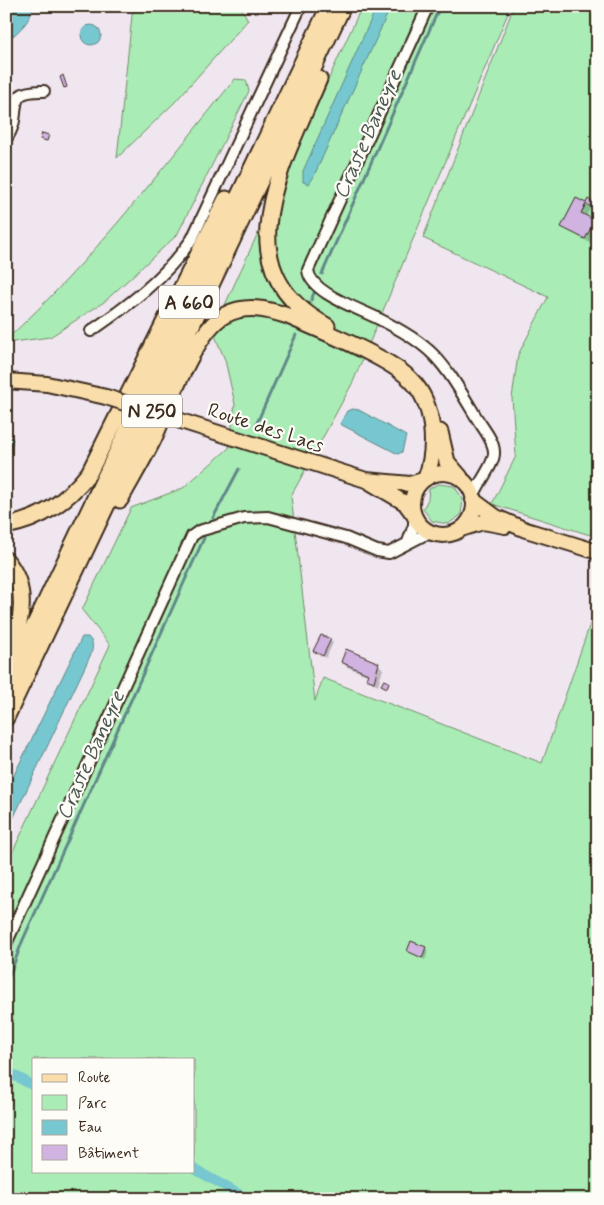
<svg xmlns="http://www.w3.org/2000/svg" width="604" height="1205" font-family="Mynerve,sans-serif">
<rect width="100%" height="100%" fill="#f0e6f0"/>
<filter id="ink" filterUnits="userSpaceOnUse"><feTurbulence type="fractalNoise" baseFrequency=".02" numOctaves="2"/><feDisplacementMap in="SourceGraphic" scale="10" xChannelSelector="R" yChannelSelector="G"/><feConvolveMatrix kernelMatrix="1 2 1 2 8 2 1 2 1" color-interpolation-filters="sRGB"/></filter>
<g filter="url(#ink)">
<!-- green -->
<path fill="#aaecb5" stroke="#728b6a" fill-rule="evenodd" d="M133,6H240L248,20L174,103L117,158Z
M362,6H511L353,382L291,496L315,701L323,678L542,763L598,601V1199H6V866L110,645L82,610L131,508L183,488L229,448L235,404L225,360L213,331ZM34,1059H194V1171H34Z
M514,6H598V512L590,535L492,504L516,456L512,398L518,355L548,297L423,238Z
M235,79L246,80L249,91L177,235L104,302L50,337L6,343V340C91,262 162,169 235,79Z
M438,484L454,486L463,499L461,515L448,524L432,521L423,509L428,499L429,489Z"/>
<!-- water -->
<path fill="#76c7cf" stroke="#5e8888" d="M6,6H32C32,19 22,28 13,36L6,34Z
M377,6H391L313,178L309,184L303,182V171Z
M81 35a10 10 0 1 1 20 0a10 10 0 1 1-20 0Z
M353,409L359,410L406,436L402,452L398,454L340,424L347,411Z
M6,432L13,439L6,475Z
M82,637H88C94,643 93,647 91,654L12,821L6,824V791Z"/>
<!-- shadow -->
<path fill="#0003" d="M589,201L598,205V211L591,207L586,217L598,224L590,243L563,227L586,204L587,205Z
M330,640L333,643L326,658L315,651Z
M342,662L378,664L383,669L378,686L373,683L368,679L369,676L347,667Z
M425,948L428,951L425,960L409,951Z"/>
<g fill="none" stroke-linecap="round" stroke-linejoin="round">
<!-- stream -->
<path stroke="#5e8888" stroke-width="3" d="M7,128L8,103
M322,274L440,6
M311,300L314,293
M256,425L296,335
M213,518L239,469
M6,985L22,942L204,538"/>
<!-- canal -->
<path stroke="#76c7cf" stroke-width="10" d="M6,1071L34,1086
M194,1169L248,1199"/>
</g>
<!-- building -->
<path fill="#d0b3e0" stroke="#3b2a1e" d="M63,75L67,87L64,88L60,77Z
M42,133L49,135L47,141L40,139Z
M576,198L586,203L588,199L598,204V210L586,204L581,213L595,220L585,239L561,227Z
M321,635L331,639L323,656L313,651Z
M346,649L379,663L374,682L366,679L368,674L341,662Z
M384,680L389,682L387,688L381,685Z
M411,941L426,947L422,958L407,951Z"/>
<g fill="none" stroke-linecap="round" stroke-linejoin="round">
<!-- minor casing -->
<g stroke="#3b2a1e" stroke-width="14">
<path id="minor" d="M428,6L308,270C310,293 358,308 377,318C435,346 443,362 475,415C481,426 494,440 494,452C495,464 478,483 473,497
M6,139C26,111 0,90 44,91
M91,331C129,305 166,277 192,239L301,6
M408,542L414,525V515
M6,944L192,536L199,531L244,518L268,517L346,538L377,551L389,553L424,535L435,533"/>
</g>
<!-- major casing -->
<g stroke="#3b2a1e" stroke-width="18">
<path id="major" d="M6,381L47,384L106,397
M181,421L366,480L410,484L423,480
M412 504a31 31 0 1 1 62 0a31 31 0 1 1-62 0Z
M371,483L405,503L414,515
M473,500L496,517L526,530L598,552
M461,529L483,522L505,526"/>
</g>
<!-- highway casing -->
<g stroke="#3b2a1e" stroke-width="19">
<path id="highway" d="M319,79C285,161 219,268 327,326
M440,432L447,462L460,477
M120,500C131,480 143,460 153,440C168,408 195,330 225,315C246,304 267,309 288,316C319,330 389,357 411,380C435,404 437,448 426,478
M6,526C42,519 66,502 89,473L226,199
M6,560C32,591 20,628 6,661
M6,685L329,6
M6,718L343,6"/>
</g>
<!-- minor -->
<use href="#minor" stroke="#fdfcf7" stroke-width="10"/>
<!-- major -->
<use href="#major" stroke="#f9deab" stroke-width="14"/>
<!-- highway -->
<use href="#highway" stroke="#f9deab" stroke-width="15"/>
<!-- major-bridge casing -->
<g stroke="#3b2a1e" stroke-width="18" stroke-linecap="butt">
<path id="major-bridge" d="M106,397L181,421"/>
</g>
<!-- major-bridge -->
<use href="#major-bridge" stroke="#f9deab" stroke-width="14"/>
</g>
</g>
<g text-anchor="middle" stroke-width="4.5" stroke-linejoin="round" paint-order="stroke">
<!-- shield labels -->
<g fill="#fdfcf7" stroke="#75695f" stroke-width="1">
<rect x="159" y="285.5" width="60" height="33" rx="4"/>
<rect x="122" y="394.5" width="60" height="33" rx="4"/>
</g>
<g font-size="19" font-weight="bold" fill="#3b2a1e">
<text x="189" y="309">A 660</text>
<text x="152" y="418">N 250</text>
</g>
<!-- street labels -->
<g font-size="20" fill="#3b2a1e" stroke="#fdfcf7">
<text transform="translate(266 427) rotate(18)" y="7">Route des Lacs</text>
</g>
<!-- water labels -->
<g font-size="21" font-style="italic" fill="#4d5953" stroke="#fdfcf7">
<text transform="translate(367 134) rotate(-66)" y="7">Craste Baneyre</text>
<text transform="translate(90 755) rotate(-66)" y="7">Craste Baneyre</text>
</g>
</g>
<!-- margin -->
<rect width="604" height="1205" fill="none" stroke="#fdfcf7" stroke-width="25"/>
<rect x="12" y="12" width="579" height="1180" fill="none" stroke="#3b2a1e" stroke-width="2" filter="url(#ink)"/>
<!-- legend -->
<rect x="32" y="1058" width="162" height="115" fill="#fdfcf7" stroke="#afa8a0"/>
<rect x="42" y="1074" width="25" height="8" fill="#f9deab" stroke="#afa8a0"/>
<text x="78" y="1082" font-size="15" fill="#3b2a1e">Route</text>
<rect x="42" y="1095" width="25" height="15" fill="#aaecb5" stroke="#afa8a0"/>
<text x="78" y="1108" font-size="15" fill="#3b2a1e">Parc</text>
<rect x="42" y="1120" width="25" height="15" fill="#76c7cf" stroke="#afa8a0"/>
<text x="78" y="1132" font-size="15" fill="#3b2a1e">Eau</text>
<rect x="42" y="1145" width="25" height="15" fill="#d0b3e0" stroke="#afa8a0"/>
<text x="78" y="1158" font-size="15" fill="#3b2a1e">Bâtiment</text>
</svg>
